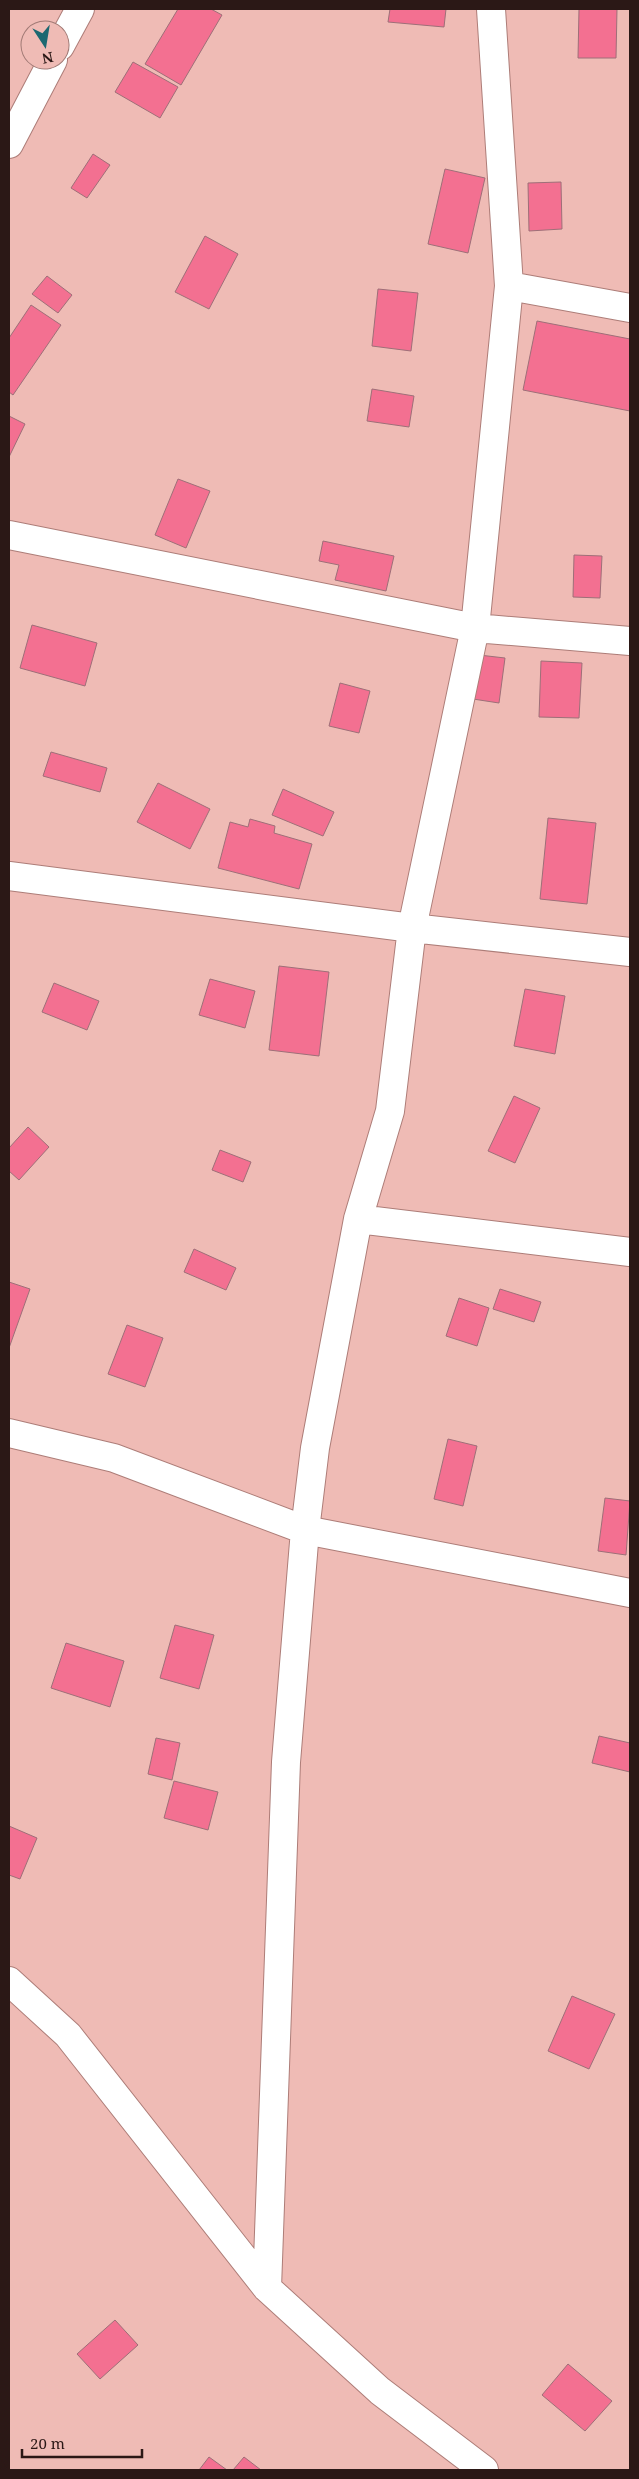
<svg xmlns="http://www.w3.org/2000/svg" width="639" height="2479" font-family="'Noto Serif',serif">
<rect width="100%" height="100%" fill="#efbbb5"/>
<!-- building -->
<path fill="#f37091" stroke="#9e6f78" d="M178,9H211L222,15L181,85L145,64Z
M390,9H446L444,27L388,22Z
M579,9H617L616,58H578Z
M133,62L178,87L160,118L115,92Z
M93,154L110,165L87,198L71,188Z
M445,169L485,178L468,253L428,244Z
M561,182L562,229L529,231L528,183Z
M205,236L238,254L209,309L175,292Z
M47,276L72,295L58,313L32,294Z
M378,289L418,293L411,351L372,346Z
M31,305L61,325L13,395L9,392V338Z
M537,321L630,339V411L523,390Z
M372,389L414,396L409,427L367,421Z
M9,416L25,424L9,457Z
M178,479L210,491L186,548L155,535Z
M323,541L394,556L386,591L335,580L339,565L319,561Z
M574,555L602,556L600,598L573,597Z
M32,625L97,643L85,686L20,668Z
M479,655L505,658L499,703L473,699Z
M541,661L582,663L579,718L539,717Z
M340,683L370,691L359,733L329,726Z
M51,752L107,768L100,792L43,776Z
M158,783L210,809L190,849L137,822Z
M283,789L334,812L323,836L272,815Z
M548,818L596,823L587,904L540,899Z
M250,819L275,826L274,833L312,844L299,889L218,868L230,822L248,827Z
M279,966L329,972L319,1056L269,1050Z
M210,979L255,991L245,1028L199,1015Z
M54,983L99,1001L87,1030L42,1012Z
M525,989L565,996L555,1054L514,1046Z
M514,1096L540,1108L515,1163L488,1151Z
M28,1127L49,1147L19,1180L9,1171V1148Z
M220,1150L251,1162L243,1182L212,1170Z
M194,1249L236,1268L226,1290L184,1272Z
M9,1282L30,1289L9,1348Z
M500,1289L541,1302L534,1322L493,1309Z
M459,1298L489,1308L477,1346L446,1336Z
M127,1325L163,1338L145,1387L108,1374Z
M448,1439L477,1446L463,1506L434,1499Z
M605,1498L630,1501L626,1555L598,1551Z
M175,1625L214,1635L199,1689L160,1678Z
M66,1643L124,1661L110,1707L51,1688Z
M599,1736L630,1743V1772L592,1763Z
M156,1738L180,1743L172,1780L148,1774Z
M174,1781L218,1792L208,1830L164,1818Z
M9,1826L37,1838L20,1879L9,1875Z
M572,1996L615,2014L589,2069L548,2051Z
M115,2320L138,2345L100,2379L77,2354Z
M568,2364L612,2401L585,2431L542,2395Z
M209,2457L227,2470H199Z
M244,2457L261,2470H233Z"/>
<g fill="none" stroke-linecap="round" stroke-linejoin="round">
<!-- minor casing -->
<g stroke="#ad7d78" stroke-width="30">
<path id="minor" d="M60,46L80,9
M9,144L53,60
M509,286L630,308
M9,535L475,628L630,641
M9,876L412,928L630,952
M358,1219L630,1252
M9,1433L114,1458L305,1530L630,1593
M9,1981L68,2035L267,2288L380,2391L484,2470
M267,2288L286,1762L305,1530L315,1448L358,1219L390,1111L412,928L475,628L509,286L491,9"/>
</g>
<!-- minor -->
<use href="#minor" stroke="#fff" stroke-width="28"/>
</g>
<!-- border -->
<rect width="639" height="2479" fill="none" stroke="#2b1816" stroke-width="20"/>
<!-- north arrow -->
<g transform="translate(45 45) rotate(168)"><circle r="24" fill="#efbbb5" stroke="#a17a75"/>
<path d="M0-4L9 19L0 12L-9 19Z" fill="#1d6871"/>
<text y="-8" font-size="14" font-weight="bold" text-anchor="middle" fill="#2b1816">N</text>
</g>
<!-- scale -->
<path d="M22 2449v8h120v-8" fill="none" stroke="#2b1816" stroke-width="2.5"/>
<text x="30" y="2449" font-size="15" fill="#2b1816" stroke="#efbbb5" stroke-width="4" paint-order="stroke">20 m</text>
</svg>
